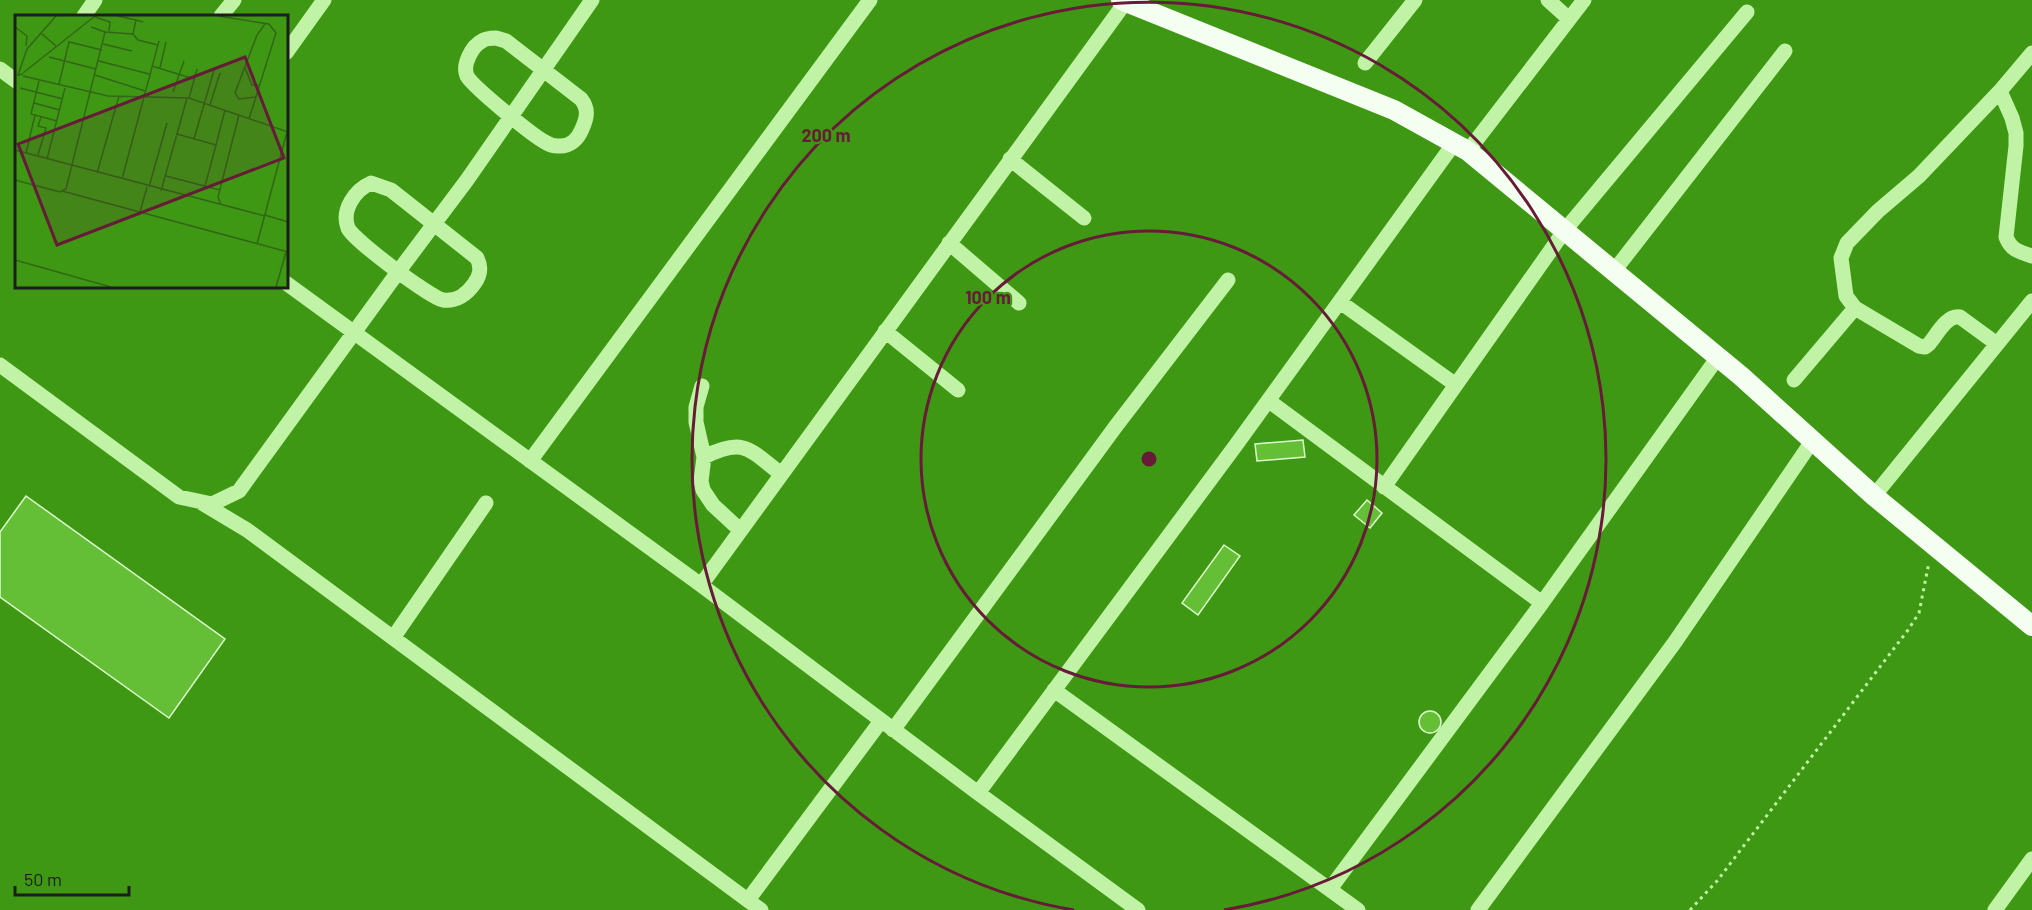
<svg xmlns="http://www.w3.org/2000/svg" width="2032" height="910" font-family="Barlow,sans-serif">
<rect width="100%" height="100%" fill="#3e9813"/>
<!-- building -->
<path fill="#64bf37" stroke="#ddfdcd" stroke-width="1.5" d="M1303,440L1305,457L1257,461L1255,444Z
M26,496L225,639L169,718L0,597V532Z
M1367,500L1382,513L1370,528L1354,515Z
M1224,545L1240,556L1198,615L1182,603Z
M1419 722a11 11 0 1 1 22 0a11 11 0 1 1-22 0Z"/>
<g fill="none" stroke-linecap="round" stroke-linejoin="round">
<!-- path -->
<path stroke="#c0f3a5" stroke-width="3" stroke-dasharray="3 4.5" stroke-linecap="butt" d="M1690,910L1717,881L1908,630L1919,613L1929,562"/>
<!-- minor -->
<path stroke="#c0f3a5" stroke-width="15" d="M1548,0L1569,19
M84,16L95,0
M221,16L234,0
M496,38L506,41L581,99C589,109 587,118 582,129C578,139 570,147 558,146C554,146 548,144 545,142C533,136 472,86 467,76C462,65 472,46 482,41C486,38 491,38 496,38Z
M286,53L324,0
M1365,63L1415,0
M0,69L16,81
M2000,91L2012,118L2016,133V146L2006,237C2011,250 2019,252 2032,256
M1468,151L1584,0
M1010,159L1084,218
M371,183L391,190L477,258C482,268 480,276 474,284C467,294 456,302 443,300C430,297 353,240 348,228C341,210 355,190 371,183Z
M949,243L1019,303
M1614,271L1785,51
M286,283L701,585L978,793L1138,910
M1340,302L1456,385
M885,331L958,390
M1997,344L1960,317C1946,315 1937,335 1929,344L1925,347L1919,346L1855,308L1846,296L1841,258L1847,243L1878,211L1919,176L2000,91L2032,53
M0,365L179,497L212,504L239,491L398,272L467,180L592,0
M1794,380L1855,308
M702,386L696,407V422L704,457L701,481L703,490L713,505L740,530
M1269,401L1542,603L1330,889
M704,457C744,437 749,449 781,474
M530,461L870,0
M1384,487L1565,230L1747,12
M1874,496L2032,301
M202,503L247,530L761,910
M701,585L1127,0
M1542,603L1718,357
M393,638L486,503
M1054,690L1358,910
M893,730L1116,426L1228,280
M978,793L1236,445L1455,142
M748,900L881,721
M1478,910L1675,642L1813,440
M1995,910L2032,859"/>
<!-- major -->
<path stroke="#f5fff1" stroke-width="20" d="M1121,0L1394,110L1468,151L1741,376L1874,496L2032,626"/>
</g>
<!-- distance rings -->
<g fill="none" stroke="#671b39" stroke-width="3">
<circle cx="1149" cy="459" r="228"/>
<path d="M1074 910A457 457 0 1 1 1224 910"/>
</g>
<!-- overview -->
<g transform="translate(15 15)">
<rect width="273" height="273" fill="#3e9813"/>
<path fill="none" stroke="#316717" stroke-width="1.5" d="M103,1L121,5M203,1L254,9L261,18L234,104M80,2L95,7L94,16M0,12L12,21L11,31M90,17L118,19L123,25L143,30M26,18L41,31M118,19L121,5L128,7M88,29L117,36M34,42L81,54M84,46L134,59M137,51L179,64M145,53L151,27M230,53L237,70H244M8,58L80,1M8,59L3,60L12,34L41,1M80,60L130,76M8,61L93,81L174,83L273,117M24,66L16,99L42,106M44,69L54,27L87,35M5,73L48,84M158,77L169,46M241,82L224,84L220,78L242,20L250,9M174,83L182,54M19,88L45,95M195,90L205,58M162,119L201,130L190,171M179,124L199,55M201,130L210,95M0,135L250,201M11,138L20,100M23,140L31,113L23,111L26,102M32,144L50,73M82,158L104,81M151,161L205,175M107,164L144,26M0,165L45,177L51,174L90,17L76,12M134,172L152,108M47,176L273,237M146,176L172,83M206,190L203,182L224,100M125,197L132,172M250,200L273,207M242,229L272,117M0,245L96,272M261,272L271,237"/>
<path fill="#671b39" fill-opacity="0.15" stroke="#671b39" stroke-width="3" d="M230,42L269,143L42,230L3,129Z"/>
<rect width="273" height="273" fill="none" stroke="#1d1d1d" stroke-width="3"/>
</g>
<circle cx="1149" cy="459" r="9" fill="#671b39" stroke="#3e9813" stroke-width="3"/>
<g font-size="18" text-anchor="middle" font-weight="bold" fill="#671b39" stroke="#3e9813" stroke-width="4.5" stroke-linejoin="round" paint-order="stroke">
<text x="826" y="142">200 m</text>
<text x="988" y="304">100 m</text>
</g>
<!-- scale -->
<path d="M15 886v9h114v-9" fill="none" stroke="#1d1d1d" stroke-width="3"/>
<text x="24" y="886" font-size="18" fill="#1d1d1d" stroke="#3e9813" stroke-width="4.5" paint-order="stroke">50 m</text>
</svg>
